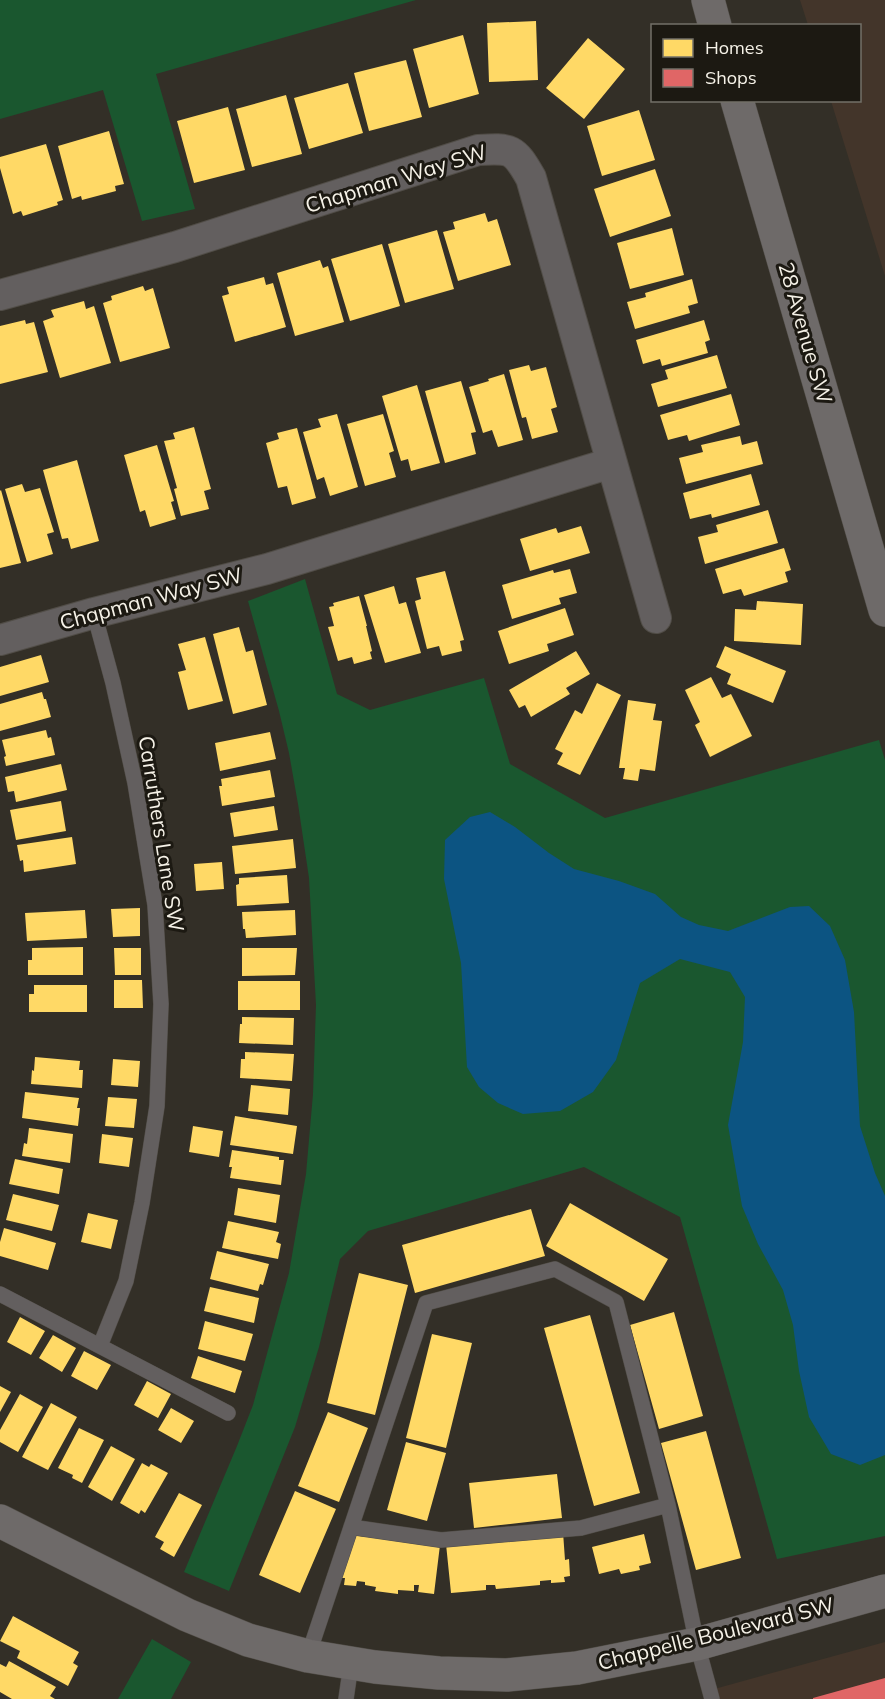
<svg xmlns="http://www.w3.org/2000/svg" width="885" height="1699" font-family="Mulish,sans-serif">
<rect width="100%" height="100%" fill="#332f27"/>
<!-- commercial -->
<path fill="#43352a" d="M800,0H885V276L831,101L860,100V26L808,25Z
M885,1642V1699H709L707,1691Z"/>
<!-- green -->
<path fill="#1a572f" d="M0,0H416L156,74L195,209L142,221L103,90L0,119Z
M305,579L337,694L370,710L484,678L510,764L605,818L879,740L885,760V1536L777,1559L680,1217L584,1167L368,1231L340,1259L319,1347L295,1427L229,1591L184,1572L237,1446L253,1405L289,1273L306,1174L313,1094L316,1005L309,878L298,804L289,753L279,711L248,601Z
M152,1639L191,1662L171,1699H118Z"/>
<!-- water -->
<path fill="#0c5482" d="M490,812L515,827L549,853L574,869L619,881L655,894L681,917L699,925L728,931L790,907L809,906L830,926L845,960L854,1012L860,1126L875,1173L885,1196V1455L860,1465L831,1454L809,1417L799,1371L793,1325L783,1290L758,1244L742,1206L728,1125L743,1042L745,997L730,972L680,959L640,983L616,1060L593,1092L560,1111L523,1114L498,1103L479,1087L467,1067L461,963L444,879L445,840L470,817Z"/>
<!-- homes -->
<path fill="#ffd966" d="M536,21L538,80L489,82L487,23Z
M463,35L479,94L429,108L413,49Z
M588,38L625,69L584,119L546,88Z
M406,60L422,117L369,131L354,73Z
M348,83L363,133L309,149L294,98Z
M286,95L302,154L252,167L236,109Z
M228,107L245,170L194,183L177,121Z
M639,110L655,160L602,176L587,126Z
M109,131L124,184L115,186L116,191L82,200L81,196L72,199L58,146Z
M46,144L63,200L57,202L58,205L23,216L21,211L13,214L0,168V157Z
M655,169L671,216L610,237L594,189Z
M485,213L488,222L497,219L511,265L458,281L443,232L455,229L453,222Z
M672,228L684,275L630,289L617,243Z
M437,230L454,289L405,303L388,244Z
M382,244L400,306L350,321L331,259Z
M320,260L323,268L328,266L344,322L295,336L277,273Z
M264,277L266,285L273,283L286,327L235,342L222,296L229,294L227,287Z
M692,279L698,303L688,306L690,313L635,329L627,302L646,297L645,293Z
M143,286L145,291L153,288L170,348L120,362L103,303L112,300L111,296Z
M84,301L86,309L94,306L111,363L60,378L43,321L54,317L51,310Z
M25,320L26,324L34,322L48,372L0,384V326Z
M704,320L710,340L705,342L708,353L662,366L660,359L643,364L636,340Z
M717,355L727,388L658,407L651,384L668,379L665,370Z
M529,365L531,371L546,367L557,407L551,409L558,432L532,439L526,417L522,418L509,370Z
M504,374L523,440L498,447L492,430L483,433L469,387L489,381L488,379Z
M461,381L476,432L471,433L476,454L445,463L425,391Z
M417,385L440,463L411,471L408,459L401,461L382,396Z
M731,394L740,425L689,441L687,435L668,440L660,415Z
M337,414L358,487L330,496L324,477L317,480L303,432L321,427L318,419Z
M383,414L394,451L389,453L396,477L365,486L347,424Z
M194,427L211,489L204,491L209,509L181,516L174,489L177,488L164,441L175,439L173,433Z
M297,428L316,498L292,505L287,486L278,488L266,443L279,439L277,433Z
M740,436L742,445L757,441L763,464L686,484L679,458L703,452L701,445Z
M157,445L174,501L171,502L176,519L150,527L145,510L140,512L124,455Z
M77,460L99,541L71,549L68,538L62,539L43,470Z
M751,474L760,505L712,518L711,514L690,519L683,493Z
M22,484L25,492L40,488L54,532L47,534L53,554L27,562L5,489Z
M1,490L21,563L0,568V491Z
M768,510L778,543L705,564L698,537L718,532L716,525Z
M581,526L590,553L530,571L520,539L556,528L558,533Z
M784,548L791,570L785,572L788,582L744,596L741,589L723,594L715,569Z
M570,569L577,593L559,598L561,604L512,619L502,585L553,570L554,573Z
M445,571L464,640L460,641L462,651L442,656L439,646L427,649L415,601L421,599L416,578Z
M394,586L399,604L406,602L421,653L385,663L364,595Z
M359,596L367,626H366L372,651L370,652L372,659L354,664L352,657L338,661L328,627L334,626L329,607L334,606L333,603Z
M757,601L803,604L801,645L734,641L735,609L756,610Z
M565,608L574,635L547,644L549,651L509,664L498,631Z
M239,627L246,652L253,650L267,705L233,714L213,634Z
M205,637L223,701L188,710L178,672L186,670L178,644Z
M725,646L786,671L773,703L727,684L731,674L716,667Z
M576,651L590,674L566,688L570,694L531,717L525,705L519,708L509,690Z
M41,655L49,682L0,696V667Z
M711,677L722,698L731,694L752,736L710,757L695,725L700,722L685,690Z
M597,683L621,695L580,775L557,764L563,753L555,749L575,710L582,714Z
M42,692L44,699H46L51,717L0,731V704Z
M628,700L656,704L653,720L662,721L655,771L640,769L638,781L623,779L625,768H619Z
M46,730L48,738L51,737L55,755L6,766L4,757L6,756L2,740Z
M270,732L276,759L220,771L215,743Z
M61,764L67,790L16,802L14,791L8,792L5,777Z
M270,770L275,797L222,806L219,786H222L221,779Z
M61,801L66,831L16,840L10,810Z
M274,806L278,830L234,837L230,813Z
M72,837L76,864L24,872L23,860L20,861L17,845Z
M293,839L296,868L235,874L232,846Z
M222,862L224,889L196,891L194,864Z
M287,875L289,903L237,906L236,885L239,884V878Z
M140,908V936L113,937L111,909Z
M85,910L87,938L27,941L25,913Z
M295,910L296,935L246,938L245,929H243L242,912Z
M83,947V975H28V960H32V948Z
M114,948H141V975H115Z
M242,948H297L295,975L242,976Z
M114,980H142L143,1008H114Z
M238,981H300V1010H238Z
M34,985H87V1012H29V994H34Z
M242,1017L294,1018L293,1045L239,1043L240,1024H242Z
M245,1052L294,1054L292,1081L240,1078L241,1059H245Z
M35,1057L80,1061L79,1070H83L82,1088L31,1084L32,1070L34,1071Z
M113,1059L140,1061L138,1087L111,1085Z
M251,1085L290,1089L288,1115L248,1111Z
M25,1092L79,1098L77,1108H80L78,1126L22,1118Z
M108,1097L137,1099L134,1128L105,1126Z
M235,1116L297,1126L293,1154L230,1145Z
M193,1126L223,1131L219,1157L189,1152Z
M29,1128L73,1134L70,1163L22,1156L24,1143L27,1144Z
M102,1134L133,1138L129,1167L99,1163Z
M232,1150L279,1157V1160H284L281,1185L230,1178L232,1167H229Z
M15,1159L63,1169L59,1194L9,1184Z
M238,1188L280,1195L276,1223L234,1215Z
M13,1194L59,1205L52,1231L6,1220Z
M570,1203L668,1259L644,1301L546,1246Z
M531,1209L545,1256L415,1293L402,1245Z
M88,1213L118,1220L111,1249L81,1242Z
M228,1221L279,1232L276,1242L281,1244L278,1259L222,1248Z
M4,1228L56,1243L48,1270L0,1256V1242Z
M217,1251L269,1264L263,1285L260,1284L258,1291L210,1279Z
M359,1273L408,1285L375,1415L327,1403Z
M210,1287L259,1298L254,1323L204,1311Z
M674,1312L703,1416L659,1429L630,1325Z
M590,1315L640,1493L594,1506L544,1328Z
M20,1317L45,1331L31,1355L7,1342Z
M205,1321L253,1334L245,1361L198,1349Z
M432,1334L472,1343L446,1448L406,1438Z
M53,1335L76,1348L62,1372L39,1358Z
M84,1351L111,1365L97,1390L71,1376Z
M198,1356L242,1371L235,1393L191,1378Z
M147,1381L171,1394L158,1418L134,1405Z
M0,1386L11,1392L0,1412Z
M20,1394L43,1407L18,1452L0,1442V1430Z
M51,1403L77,1417L48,1470L22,1457Z
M171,1408L194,1421L181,1443L158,1430Z
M328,1412L368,1428L339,1502L298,1486Z
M79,1428L104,1440L82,1483L72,1478L73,1475L58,1468Z
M706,1431L741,1558L696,1570L661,1443Z
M406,1442L446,1453L427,1521L387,1510Z
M111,1446L135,1459L112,1501L88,1487Z
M142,1463L149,1467L151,1464L168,1473L145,1513L141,1510L139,1514L120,1503Z
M557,1474L562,1518L474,1528L469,1483Z
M295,1491L336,1509L300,1593L259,1575Z
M179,1493L202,1505L174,1557L160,1549L164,1542L155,1537Z
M563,1532L565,1560L569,1559L570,1576L564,1577L565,1582L551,1583V1580L540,1581V1585L496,1589L495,1585H486V1590L451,1593L446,1544Z
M644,1534L651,1563L639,1566L640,1570L621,1574L619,1569L599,1574L592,1547Z
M350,1535L440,1545L434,1594L418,1592L419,1585H414V1591L398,1590V1594L375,1591L376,1587L365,1585V1582L357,1581L356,1586L344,1585L345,1578H341Z
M13,1616L79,1652L73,1663L78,1666L68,1686L17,1658L20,1651L0,1641Z
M9,1661L56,1687L50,1696L55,1699H12L0,1692V1664L6,1667Z"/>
<!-- shops -->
<path fill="#e06666" d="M885,1678V1699H813V1698Z"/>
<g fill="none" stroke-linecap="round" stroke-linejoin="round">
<!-- lane casing -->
<g stroke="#514d47" stroke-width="16">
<path id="lane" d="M94,613L113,683L135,783L155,905L161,1004L157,1106L142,1203L126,1281L100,1346
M0,1294L228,1413
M351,1527L441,1540L581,1528L668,1505
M308,1656L426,1303L555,1269L616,1302L668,1505L697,1644L712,1699
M346,1699L351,1664"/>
</g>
<!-- street casing -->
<g stroke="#514d47" stroke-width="32">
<path id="street" d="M0,295L175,247L478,150C511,148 514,148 531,178L656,618
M0,640L94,613L267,569L611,463"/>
</g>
<!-- secondary casing -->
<g stroke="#514d47" stroke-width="34">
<path id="secondary" d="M708,0L715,26
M737,100L885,610
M0,1521L187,1615L248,1640L308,1656L375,1667L439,1673L507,1675L577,1668L697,1644L885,1591"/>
</g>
<!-- lane -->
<use href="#lane" stroke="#635f5f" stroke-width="15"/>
<!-- street -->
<use href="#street" stroke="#635f5f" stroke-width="30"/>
<!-- secondary -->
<use href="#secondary" stroke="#6e6a69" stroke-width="33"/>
</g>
<g text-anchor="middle" stroke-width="6" stroke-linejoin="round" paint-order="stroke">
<!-- street labels -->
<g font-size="21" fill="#f6f2e8" stroke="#1c1912">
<text transform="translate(396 179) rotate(-17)" y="7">Chapman Way SW</text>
<text transform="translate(805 333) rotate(74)" y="7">28 Avenue SW</text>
<text transform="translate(151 599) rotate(-15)" y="7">Chapman Way SW</text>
<text transform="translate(161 834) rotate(81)" y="7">Carruthers Lane SW</text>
<text transform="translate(716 1634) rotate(-14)" y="7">Chappelle Boulevard SW</text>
</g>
</g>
<!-- legend -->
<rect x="651" y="24" width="210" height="78" fill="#1c1912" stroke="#737068" stroke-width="1.5"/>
<rect x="663" y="39" width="30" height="18" fill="#ffd966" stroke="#737068" stroke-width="1.5"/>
<text x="705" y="54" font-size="18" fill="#f6f2e8">Homes</text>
<rect x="663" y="69" width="30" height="18" fill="#e06666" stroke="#737068" stroke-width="1.5"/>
<text x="705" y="84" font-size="18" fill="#f6f2e8">Shops</text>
</svg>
